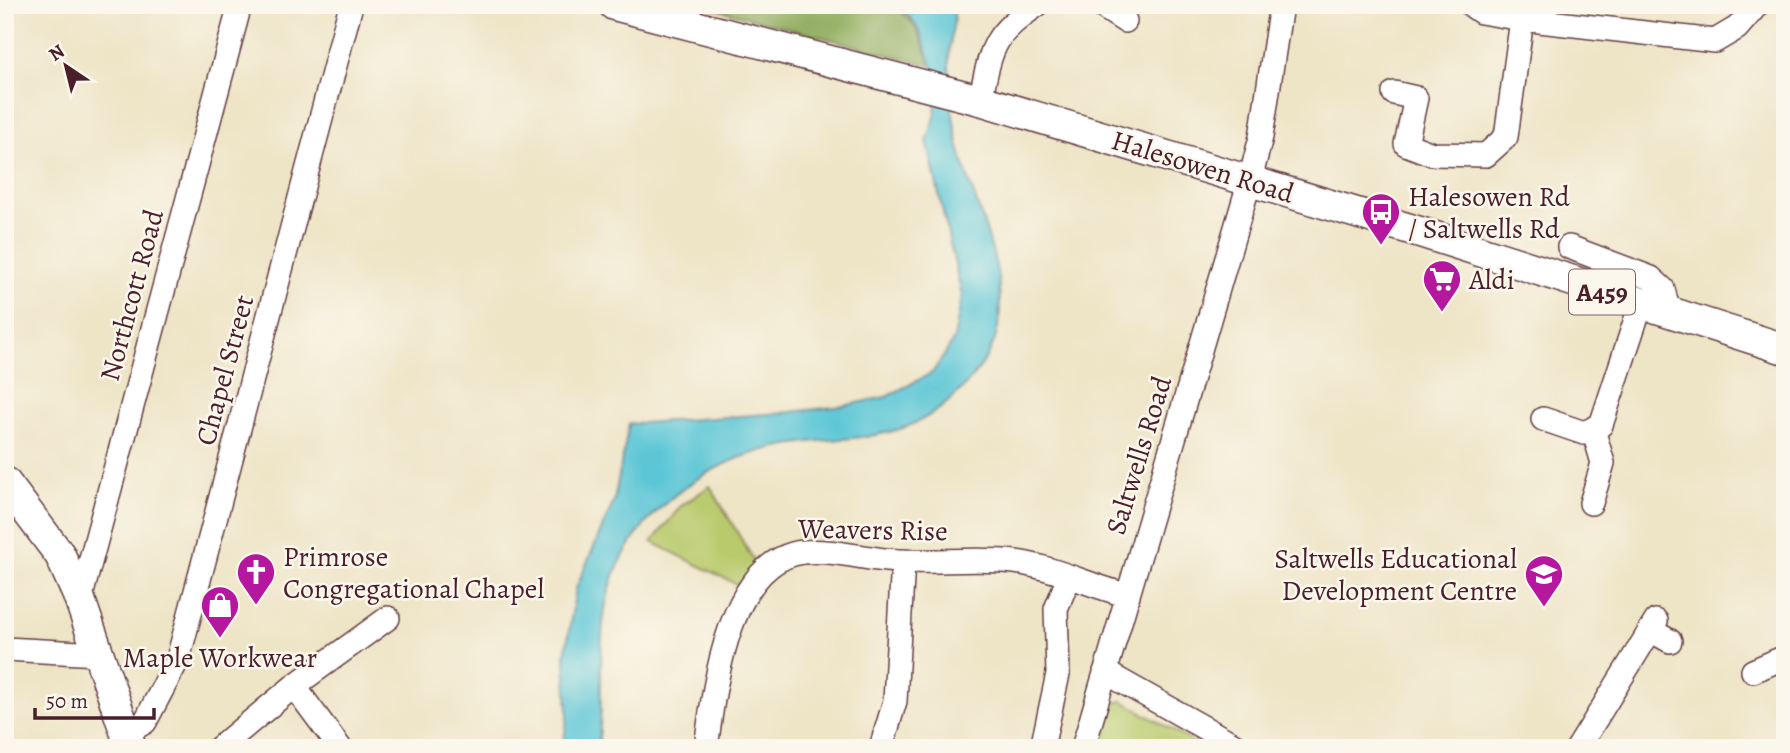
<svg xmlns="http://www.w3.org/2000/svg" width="1790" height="753" font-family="Alegreya,serif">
<rect width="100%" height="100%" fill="#fbf7ec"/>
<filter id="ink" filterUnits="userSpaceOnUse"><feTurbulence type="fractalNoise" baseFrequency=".0143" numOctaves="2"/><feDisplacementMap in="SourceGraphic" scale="14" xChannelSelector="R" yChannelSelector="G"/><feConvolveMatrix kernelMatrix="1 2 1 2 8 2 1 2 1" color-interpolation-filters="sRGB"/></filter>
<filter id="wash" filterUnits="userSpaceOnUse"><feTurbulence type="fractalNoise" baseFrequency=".00686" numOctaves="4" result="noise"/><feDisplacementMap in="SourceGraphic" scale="28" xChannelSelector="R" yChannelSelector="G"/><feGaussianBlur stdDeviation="1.57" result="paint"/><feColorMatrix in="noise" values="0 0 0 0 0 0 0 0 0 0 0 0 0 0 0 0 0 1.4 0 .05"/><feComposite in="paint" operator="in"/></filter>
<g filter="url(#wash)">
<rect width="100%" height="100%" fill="#eee4c6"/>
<!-- green -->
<path fill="#b9ca6d" stroke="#82744c" stroke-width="2" d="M710,486L757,566L740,586L652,542L681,506Z
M1123,701L1203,748H1095L1107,705Z"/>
<!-- forest -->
<path fill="#92ae60" stroke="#6e6646" stroke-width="2" d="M700,5H890C921,21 919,38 932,66Z"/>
<!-- water -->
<path fill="#5bc6d6" stroke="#527280" stroke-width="2" d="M890,5H954C956,25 948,43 949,63C949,82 951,102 954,121C963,190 1010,256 998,327C995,347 981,367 968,382C904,455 845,429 764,450C704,466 650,505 621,560C590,619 607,685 598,748H563L568,712L565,657L576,588L614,501L629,424L782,413L843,406L886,397L932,373L943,357L954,339L962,296L927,141L936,114L932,66L920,32L908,14Z"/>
</g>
<g filter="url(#ink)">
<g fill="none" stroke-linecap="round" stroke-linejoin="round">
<!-- minor casing -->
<g stroke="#633d42" stroke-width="26">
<path id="minor" d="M1100,5L1125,21
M1471,5L1481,12L1522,19L1715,41L1737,28L1757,5
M1394,93L1416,98L1406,144L1432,154L1486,155L1506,137L1522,19
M980,100C992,47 991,36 1037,5
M1569,247L1651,278L1663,289L1669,314
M1543,419L1584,433L1601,425L1641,304
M1591,503L1603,463L1593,429
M80,600L240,5
M1650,630L1670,641
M5,649L99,654
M1753,671L1785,657
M1105,672L1240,748
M294,686L340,748
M126,733L145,722L178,659L351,5
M219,748L294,686L388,618
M706,748C714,689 728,561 803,552C834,549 868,560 898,561C937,563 977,557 1015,562C1054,567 1089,586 1127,595
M881,748L895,701L903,561
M1042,748L1058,674L1056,609L1069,577
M1083,748L1250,180L1261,137L1281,5
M1578,748L1656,621"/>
</g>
<!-- major casing -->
<g stroke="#633d42" stroke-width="33">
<path id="major" d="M614,5L980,100L1420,232L1785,349
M5,482L60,555L80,600L131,748"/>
</g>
<!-- minor -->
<use href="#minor" stroke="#fff" stroke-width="23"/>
<!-- major -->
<use href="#major" stroke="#fff" stroke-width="30"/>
</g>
</g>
<!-- icons -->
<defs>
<g id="bus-pin" transform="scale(2.0125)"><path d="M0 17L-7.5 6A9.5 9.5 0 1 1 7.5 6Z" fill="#b5179e" stroke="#fbf7ec"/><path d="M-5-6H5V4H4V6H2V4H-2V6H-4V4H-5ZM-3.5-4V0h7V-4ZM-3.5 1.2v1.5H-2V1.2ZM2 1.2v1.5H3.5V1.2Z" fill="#fff"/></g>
<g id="supermarket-pin" transform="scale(2.0125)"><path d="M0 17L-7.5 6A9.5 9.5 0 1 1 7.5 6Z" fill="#b5179e" stroke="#fbf7ec"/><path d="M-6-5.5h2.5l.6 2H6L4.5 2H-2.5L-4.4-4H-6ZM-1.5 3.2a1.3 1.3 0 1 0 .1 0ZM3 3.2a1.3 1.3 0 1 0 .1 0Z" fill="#fff"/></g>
<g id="church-pin" transform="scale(2.0125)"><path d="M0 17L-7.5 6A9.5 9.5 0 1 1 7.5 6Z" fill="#b5179e" stroke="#fbf7ec"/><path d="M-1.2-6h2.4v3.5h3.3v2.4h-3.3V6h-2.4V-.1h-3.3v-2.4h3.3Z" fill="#fff"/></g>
<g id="school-pin" transform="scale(2.0125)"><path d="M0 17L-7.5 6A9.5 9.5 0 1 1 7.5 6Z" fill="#b5179e" stroke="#fbf7ec"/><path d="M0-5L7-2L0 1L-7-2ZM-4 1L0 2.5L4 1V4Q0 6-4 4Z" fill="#fff"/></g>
<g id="shop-pin" transform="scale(2.0125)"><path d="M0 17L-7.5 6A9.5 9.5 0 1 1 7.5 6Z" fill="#b5179e" stroke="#fbf7ec"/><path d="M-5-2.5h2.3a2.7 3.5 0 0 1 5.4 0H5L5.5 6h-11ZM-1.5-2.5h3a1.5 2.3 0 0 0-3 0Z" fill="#fff"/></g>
</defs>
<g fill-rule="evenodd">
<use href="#bus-pin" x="1381" y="212"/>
<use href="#supermarket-pin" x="1442" y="279"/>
<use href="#church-pin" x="256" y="572"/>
<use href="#school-pin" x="1544" y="574"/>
<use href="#shop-pin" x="220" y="605"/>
</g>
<g text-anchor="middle" stroke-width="5" stroke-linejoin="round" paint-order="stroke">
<!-- shield labels -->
<rect fill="#fbf7ec" stroke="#7f6065" stroke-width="2" x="1569" y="269.5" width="66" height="45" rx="5"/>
<g font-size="26" font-weight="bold" fill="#4a1f2b">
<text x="1602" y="301">A459</text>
</g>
<!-- street labels -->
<g font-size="28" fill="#4a1f2b" stroke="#fbf7ec">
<text transform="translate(1203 166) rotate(17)" y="10">Halesowen Road</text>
<text transform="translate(131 295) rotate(-75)" y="10">Northcott Road</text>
<text transform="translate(224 370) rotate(-75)" y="10">Chapel Street</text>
<text transform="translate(1138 455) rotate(-73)" y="10">Saltwells Road</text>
<text transform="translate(873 529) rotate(1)" y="10">Weavers Rise</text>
</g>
<!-- poi labels -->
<g font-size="28" fill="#4a1f2b" stroke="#fbf7ec" text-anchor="start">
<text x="1408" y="206">Halesowen Rd<tspan x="1408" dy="32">/ Saltwells Rd</tspan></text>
<text x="1469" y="289">Aldi</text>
<text x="283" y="566">Primrose<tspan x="283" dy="32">Congregational Chapel</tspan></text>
<text x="1517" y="568" text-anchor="end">Saltwells Educational<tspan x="1517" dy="32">Development Centre</tspan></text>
<text x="220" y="667" text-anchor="middle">Maple Workwear</text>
</g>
</g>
<!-- margin -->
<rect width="1790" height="753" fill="none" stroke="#fbf7ec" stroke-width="28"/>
<!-- north arrow -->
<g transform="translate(66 66) rotate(325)" stroke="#fbf7ec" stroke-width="5" paint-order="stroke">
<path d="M0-5L12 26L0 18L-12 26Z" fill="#4a1f2b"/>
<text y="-10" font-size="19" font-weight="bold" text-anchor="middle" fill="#4a1f2b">N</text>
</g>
<!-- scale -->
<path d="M35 708v10h119v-10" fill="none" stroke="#4a1f2b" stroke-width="3.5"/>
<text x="46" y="708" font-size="21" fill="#4a1f2b" stroke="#fbf7ec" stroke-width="5" paint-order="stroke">50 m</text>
</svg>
